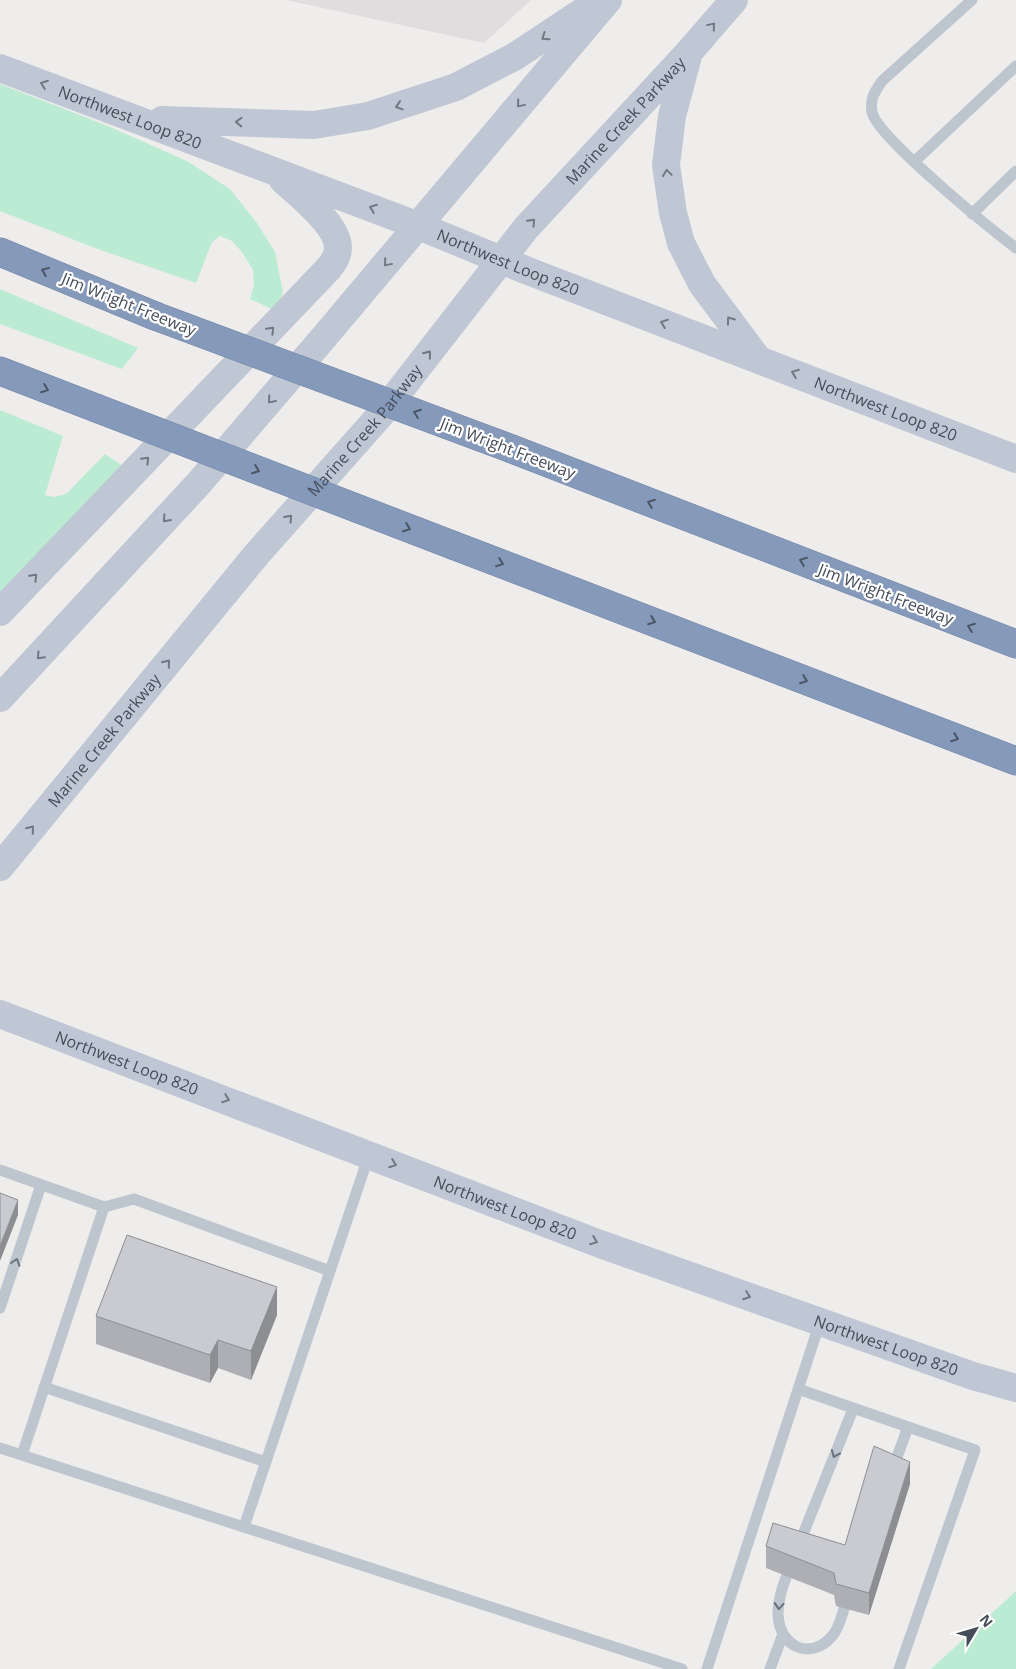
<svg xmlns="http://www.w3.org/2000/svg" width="1016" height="1669" font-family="'Open Sans',sans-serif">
<rect width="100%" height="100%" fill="#efecec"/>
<!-- education -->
<path fill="#e0ddde" d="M286,0H531L484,43Z"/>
<!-- green -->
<path fill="#bbecd3" d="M0,84L108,126L187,161L230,189L257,223L275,252L283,292L276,311L250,299L254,285L253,270L242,252L232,241L220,236L212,242L196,283L95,248L0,211Z
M0,289L138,348L122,369L0,324Z
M0,410L63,436L45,495L54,497L66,494L105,454L124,467L0,599Z
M1016,1591V1669H931Z"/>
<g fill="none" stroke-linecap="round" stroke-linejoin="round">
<!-- motorway casing -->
<g stroke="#7184a5" stroke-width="29">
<path id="motorway" d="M0,252L155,316
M0,371L96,408
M512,449L1016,644
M455,546L1016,761"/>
</g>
<!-- service -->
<path stroke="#bdc5ce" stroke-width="11" d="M972,0L882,81C874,93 870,98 872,112C876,136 992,230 1016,248
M915,161L1016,66
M972,214L1016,171
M0,1170L104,1207
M0,1308L41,1185
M44,1387L266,1462
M798,1389L975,1450L899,1669
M0,1448L682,1669
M22,1455L104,1207L134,1199L330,1271
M892,1471L908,1427
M244,1527L369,1155
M798,1547L853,1409
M792,1562C786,1578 778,1595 778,1614C779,1647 811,1662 833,1635C840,1627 845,1605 848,1595
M707,1669L820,1322
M770,1669L783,1634"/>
<!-- secondary -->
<g stroke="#bfc7d5" stroke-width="28">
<path d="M688,56L672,116L666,165L673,213L681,243L702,284L758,359"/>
<path id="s1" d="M0,68L419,226L528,271L1016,459"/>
<path d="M162,120L314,125L368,116L456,87L514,57L591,6"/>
<path d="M0,612L329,268C332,264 336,259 337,254C345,229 299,195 283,180"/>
<path d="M0,698L199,483L325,336L608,0"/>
<path id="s2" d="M0,867L257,554L383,412L526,228L689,52L734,0"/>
<path id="s3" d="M0,1014L600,1244L973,1376L1016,1388"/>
</g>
<!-- motorway -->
<use href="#motorway" stroke="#8599ba" stroke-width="28"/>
<!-- motorway-bridge casing -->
<g stroke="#7184a5" stroke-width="29" stroke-linecap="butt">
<path id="motorway-bridge" d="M155,316L512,449
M96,408L455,546"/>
</g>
<!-- motorway-bridge -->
<use href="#motorway-bridge" stroke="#8599ba" stroke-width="28"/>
</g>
<!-- wall -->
<path fill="#adafb4" d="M277,1315L251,1380L218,1368L210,1383L96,1344V1316Z
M910,1484L869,1615L836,1606L834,1595L766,1568V1546L845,1545Z"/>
<!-- shaded-wall -->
<path fill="#8d8e92" d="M18,1200V1215L0,1261V1246Z
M277,1287V1315L251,1380V1351Z
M218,1340V1368L210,1383V1355Z
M910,1462V1484L869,1615V1593Z"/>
<!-- building -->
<path fill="#c9cbd1" stroke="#8d8e92" d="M0,1193L18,1200L0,1246Z
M127,1235L277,1287L251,1351L218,1340L210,1355L96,1316Z
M874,1446L910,1462L869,1593L836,1584L834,1573L766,1546L773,1523L845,1545Z"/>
<!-- one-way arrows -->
<defs><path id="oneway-chevron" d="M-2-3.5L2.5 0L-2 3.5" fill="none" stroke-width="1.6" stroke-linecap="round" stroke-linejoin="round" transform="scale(1.25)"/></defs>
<g stroke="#707884">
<use href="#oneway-chevron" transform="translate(712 26) rotate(-50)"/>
<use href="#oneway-chevron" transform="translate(545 37) rotate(146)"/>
<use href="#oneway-chevron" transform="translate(44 84) rotate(-160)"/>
<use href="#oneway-chevron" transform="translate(520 104) rotate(130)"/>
<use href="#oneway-chevron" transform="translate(399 106) rotate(162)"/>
<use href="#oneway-chevron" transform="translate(239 122) rotate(-178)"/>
<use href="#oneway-chevron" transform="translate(667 173) rotate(-98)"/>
<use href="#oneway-chevron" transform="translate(373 208) rotate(-159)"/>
<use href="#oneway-chevron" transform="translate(532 222) rotate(-47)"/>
<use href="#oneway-chevron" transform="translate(387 263) rotate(130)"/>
<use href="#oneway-chevron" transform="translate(730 320) rotate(-126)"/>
<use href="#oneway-chevron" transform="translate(664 323) rotate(-159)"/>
<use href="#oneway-chevron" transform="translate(271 330) rotate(-46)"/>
<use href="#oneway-chevron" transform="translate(428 354) rotate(-52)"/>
<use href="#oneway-chevron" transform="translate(795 373) rotate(-159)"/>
<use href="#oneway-chevron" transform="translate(271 400) rotate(131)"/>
<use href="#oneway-chevron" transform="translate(146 460) rotate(-46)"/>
<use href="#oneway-chevron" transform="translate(289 518) rotate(-48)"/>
<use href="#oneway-chevron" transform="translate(166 519) rotate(132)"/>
<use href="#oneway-chevron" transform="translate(34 577) rotate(-46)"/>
<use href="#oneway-chevron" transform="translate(40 656) rotate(133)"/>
<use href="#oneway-chevron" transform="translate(167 663) rotate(-51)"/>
<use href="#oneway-chevron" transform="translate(31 829) rotate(-51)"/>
<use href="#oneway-chevron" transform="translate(226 1099) rotate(21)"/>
<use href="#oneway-chevron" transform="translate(393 1164) rotate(21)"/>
<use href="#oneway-chevron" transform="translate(594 1241) rotate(21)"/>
<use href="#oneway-chevron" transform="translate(747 1296) rotate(20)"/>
</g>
<g stroke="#4b5563">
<use href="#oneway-chevron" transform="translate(45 271) rotate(-158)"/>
<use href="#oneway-chevron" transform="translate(45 389) rotate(21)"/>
<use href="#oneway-chevron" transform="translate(417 413) rotate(-160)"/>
<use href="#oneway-chevron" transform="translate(256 470) rotate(21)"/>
<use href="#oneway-chevron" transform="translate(651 503) rotate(-159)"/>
<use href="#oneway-chevron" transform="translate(407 528) rotate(21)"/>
<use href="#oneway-chevron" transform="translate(803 561) rotate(-159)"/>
<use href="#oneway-chevron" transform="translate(500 563) rotate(21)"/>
<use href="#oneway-chevron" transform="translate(652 621) rotate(21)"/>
<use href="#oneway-chevron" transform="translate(971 627) rotate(-159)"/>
<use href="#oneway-chevron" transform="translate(804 680) rotate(21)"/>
<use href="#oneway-chevron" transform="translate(955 738) rotate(21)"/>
</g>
<g stroke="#69717c">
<use href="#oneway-chevron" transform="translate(16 1262) rotate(-72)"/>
<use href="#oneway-chevron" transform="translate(835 1454) rotate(112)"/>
<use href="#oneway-chevron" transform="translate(779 1606) rotate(95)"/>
</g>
<g text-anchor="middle" stroke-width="4.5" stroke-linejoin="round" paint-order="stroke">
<!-- street labels -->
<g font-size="16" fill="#454d59" stroke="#fff">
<text dy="6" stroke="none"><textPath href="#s1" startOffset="139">Northwest Loop 820</textPath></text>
<text dy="6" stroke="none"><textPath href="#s2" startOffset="974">Marine Creek Parkway</textPath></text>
<text dy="6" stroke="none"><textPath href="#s1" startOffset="544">Northwest Loop 820</textPath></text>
<text transform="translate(129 304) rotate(22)" y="6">Jim Wright Freeway</text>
<text dy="6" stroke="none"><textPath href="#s1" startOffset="949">Northwest Loop 820</textPath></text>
<text dy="6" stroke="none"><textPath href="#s2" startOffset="569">Marine Creek Parkway</textPath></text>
<text transform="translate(508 448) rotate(21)" y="6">Jim Wright Freeway</text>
<text transform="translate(886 594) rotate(21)" y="6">Jim Wright Freeway</text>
<text dy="6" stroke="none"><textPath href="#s2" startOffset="164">Marine Creek Parkway</textPath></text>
<text dy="6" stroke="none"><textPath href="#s3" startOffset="136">Northwest Loop 820</textPath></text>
<text dy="6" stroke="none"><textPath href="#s3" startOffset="541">Northwest Loop 820</textPath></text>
<text dy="6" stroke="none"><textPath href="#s3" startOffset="946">Northwest Loop 820</textPath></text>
</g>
</g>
<!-- north arrow -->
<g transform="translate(976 1629) rotate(52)" stroke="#ffffff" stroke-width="4" paint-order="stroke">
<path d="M0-4L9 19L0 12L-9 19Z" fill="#454d59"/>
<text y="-8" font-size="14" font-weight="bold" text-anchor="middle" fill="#454d59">N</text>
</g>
</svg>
